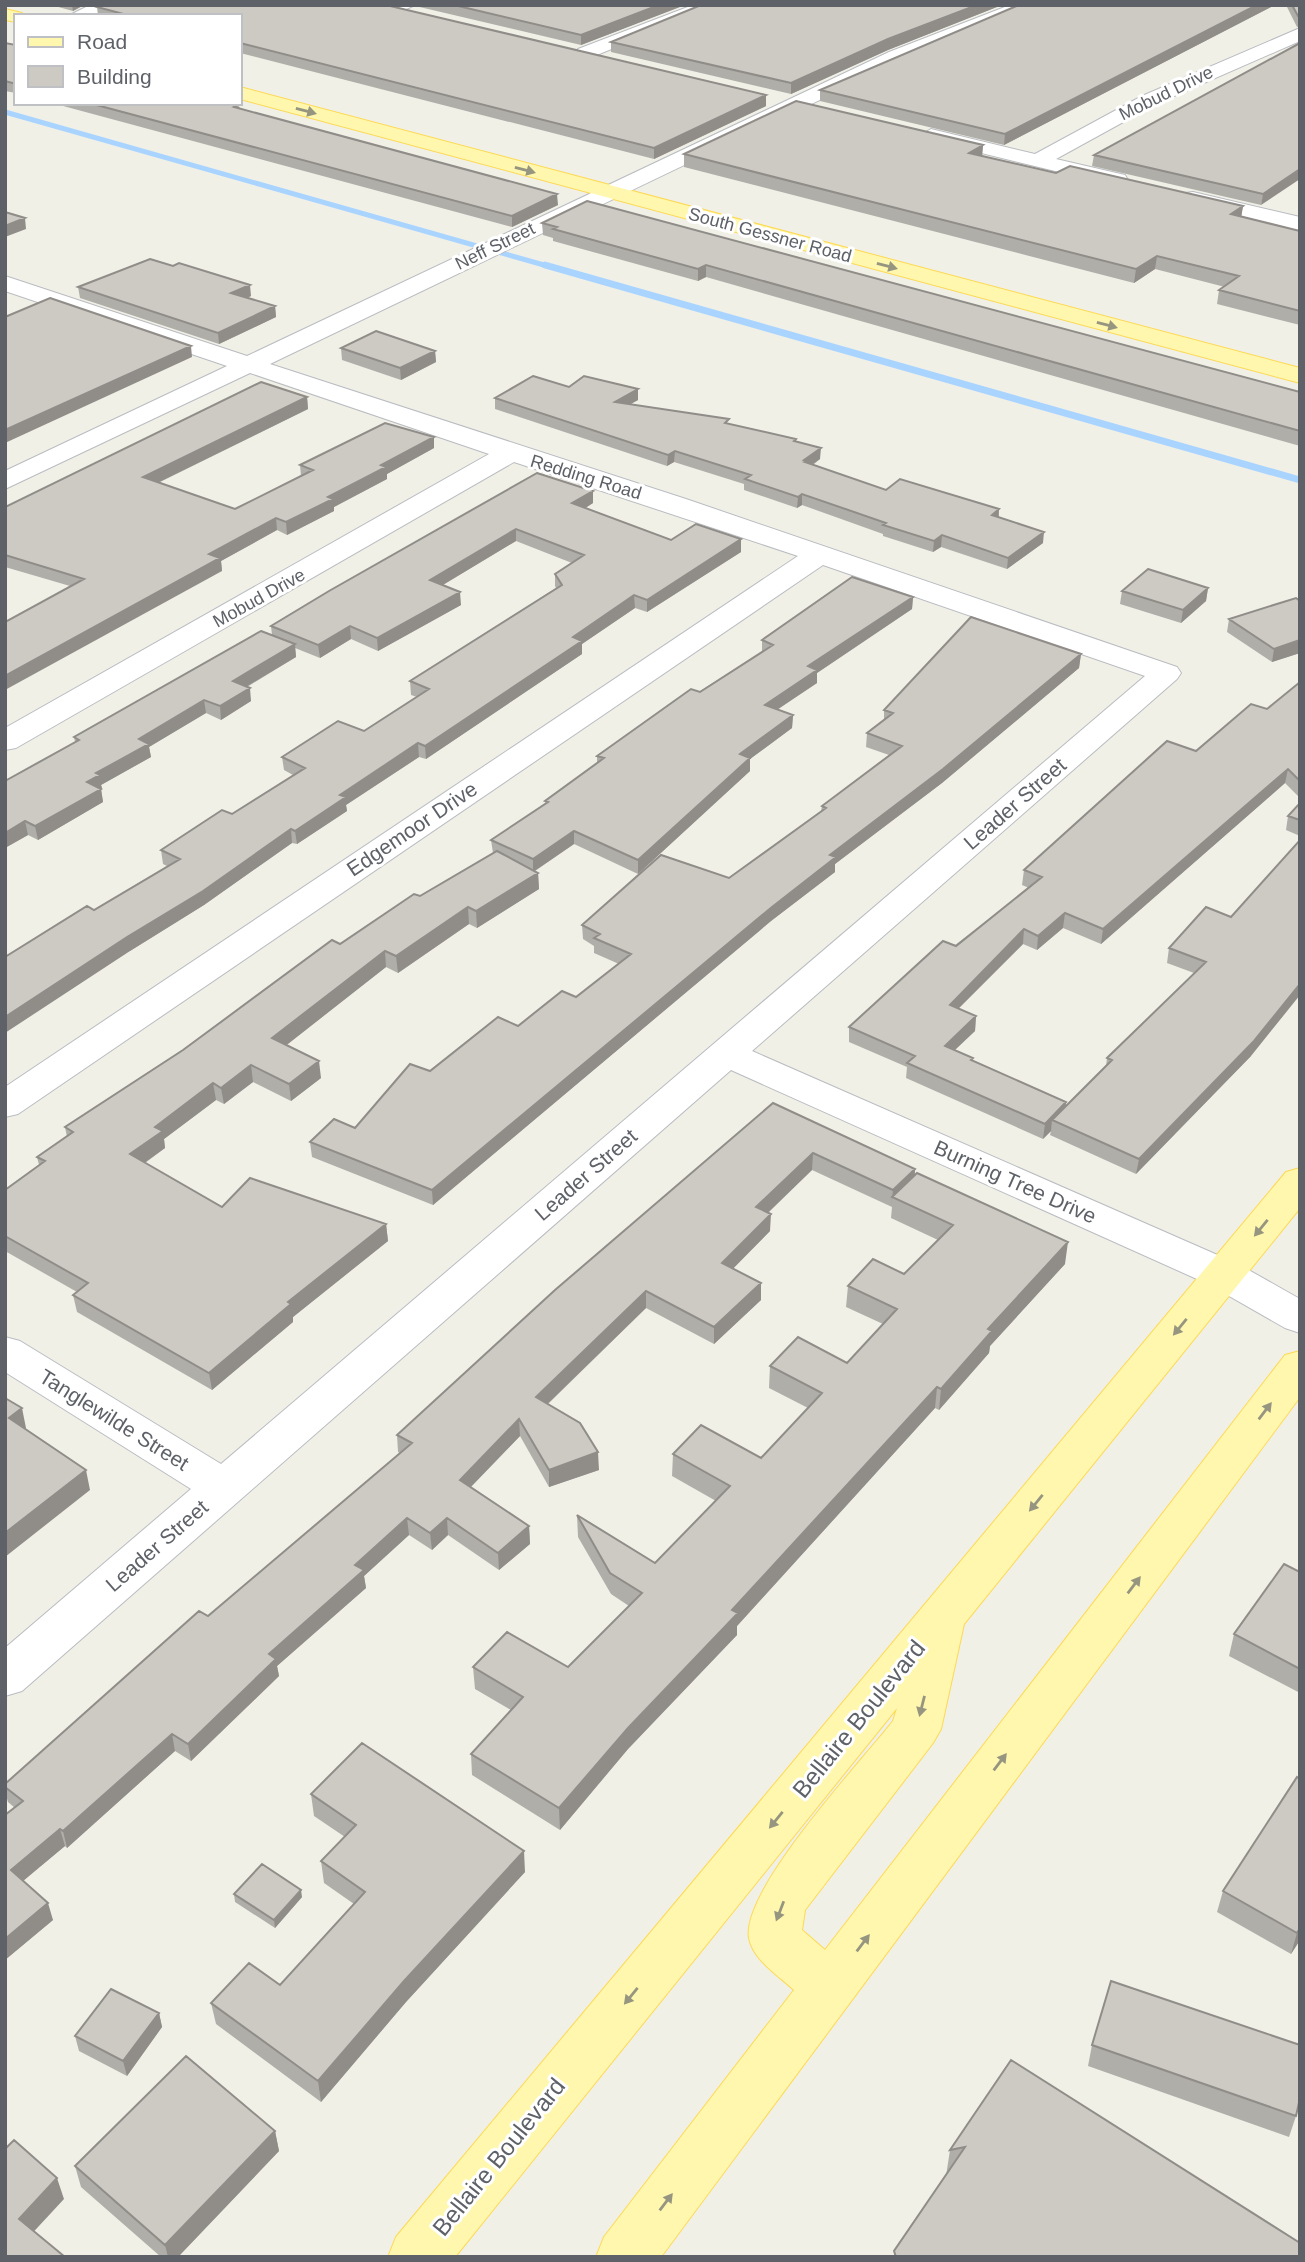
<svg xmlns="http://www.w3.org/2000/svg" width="1305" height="2262" font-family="Arial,sans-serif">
<rect width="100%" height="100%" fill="#f1f0e7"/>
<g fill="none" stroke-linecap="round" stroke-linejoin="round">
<!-- stream-far1 -->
<path stroke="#a9d4ff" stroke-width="5" d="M5,112L551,267"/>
<!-- stream -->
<path stroke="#a9d4ff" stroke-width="7" d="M545,265L1300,480"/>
<!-- minor casing -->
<g stroke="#b9bcc1" stroke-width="2">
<path id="minor" d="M90,5H117L95,16H68Z
M389,5H415L393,15L384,10Z
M693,5H719L592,57L585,59L576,53L578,49Z
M1010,5H1036L903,60L270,364L686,499L1177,667L1181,673L1177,679L752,1051L1238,1264L1300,1299V1333L1285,1328L1208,1284L731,1070L22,1691L5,1696V1648L191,1489L5,1372V1337L20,1341L221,1464L1145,676L823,565L18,1114L5,1117V1087L798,556L514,462L16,748L5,750V728L489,454L250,373L5,489V471L227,366L5,291V276L247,356L889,52Z
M1300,28V41L1156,104L1056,159L1125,175L1128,180L1125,185L1117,186L924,139L921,135L931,129L1035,154L1142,96Z
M1193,192L1300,217V231L1185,203L1182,198L1185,193Z"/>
</g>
<!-- major casing -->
<g stroke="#fdd954" stroke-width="2">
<path id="major" d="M5,9L22,13L24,16H16V22L5,20Z
M240,87L1300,368V383L240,99Z
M1300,1168V1208L964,1624L941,1729L933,1743L805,1910L802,1930L825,1950L1285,1355L1300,1351V1397L661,2257H596L604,2237L794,1990C779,1976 753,1960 749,1938C741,1890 861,1762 893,1721L897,1708L455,2257H388L396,2237L1286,1172Z"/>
</g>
<!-- minor -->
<use href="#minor" fill="#fff" fill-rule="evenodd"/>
<!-- major -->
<use href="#major" fill="#fff7ae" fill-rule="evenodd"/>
</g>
<!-- wall -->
<path fill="#b0aea9" d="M51,5H84L73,11Z
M101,5H386L766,95V106L654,159L240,53V16H98L97,7Z
M411,5H685L581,45Z
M701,5H1002L888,50L791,94L611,52V42Z
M1019,5H1275L1004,145L820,101V90Z
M1286,5H1300V26L1297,27Z
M5,43L16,45V93L5,91Z
M1300,43L1261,205L1092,166L1094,155Z
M52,103H237L240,108L558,205L512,227Z
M983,145L982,156L1056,173L1243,206L1241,216L1300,231V325L1217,304L1219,290L1225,287L1155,269L1134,283L684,167V154Z
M542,223L1300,392V446L706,277L698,281L553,241V238L543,235Z
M78,287L251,296L247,298L275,306L276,317L219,344L80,298Z
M341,348L435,351L436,362L401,380L342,360Z
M569,387L638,400L630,404L796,439V441L820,459L813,465L886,490L999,509V517L1043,543L1007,569L941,547L933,552L883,536V534L802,505L797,508L744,490V484L674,462L667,466L495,409V398Z
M307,397L308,409L158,483L235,509L301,476L300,465L434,448L387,474V479L334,507V511L287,535L277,530L221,561L222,571L70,586L5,567V507Z
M593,491V503L585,508L671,540L741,539V552L647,612L635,608L582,644V654L426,759L419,757L346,805L347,811L297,844L292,843L204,905L130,951L94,910L167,866L163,864L161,850L232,814L293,775L284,770L282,757L364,731L417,697L411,695L410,681L556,588L555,586V574L572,563L516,541L443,585L461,605L378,651L351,639L320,658L295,648L296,657L247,687L251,701L221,720L206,713L149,747L151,757L101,785L102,788L101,789L103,802L38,840L28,835L5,848L75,742L74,737L272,635L271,626Z
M1208,588L1206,601L1181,623L1120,604L1122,591Z
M913,597L912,609L817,673V683L777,709L793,715L792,728L750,759V771L638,874L574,844L535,871L538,873L539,889L477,928L469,924L398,973L386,967L286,1045L321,1078L291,1101L253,1082L224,1104L216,1100L164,1139L165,1148L145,1163L222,1207L386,1224L388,1241L293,1317V1322L212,1390L77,1312L73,1295L77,1292L5,1251V1190L39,1165L37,1157L67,1137L65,1127L183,1050L340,944L493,853L491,840L545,804V801L597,763V756L762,652V640Z
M1300,601V653L1272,662L1227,632L1229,619Z
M1081,654L1079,668L942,783L835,864V872L771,921L433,1205L312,1157L310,1142L355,1128L430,1071L576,997L619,964L594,953V946L583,939L582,925L729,878L821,811L822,806L889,755L866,747L867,733L884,720V710Z
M1300,682V798L1285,783L1101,944L1063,928L1037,950L1023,944L959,1008L976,1016L975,1031L955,1050L973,1061L1066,1102V1107L1106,1066L1107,1058L1194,973L1167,963L1169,948L1206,907L1251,1056L1136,1174L1050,1135L1051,1131L1043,1139L906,1078L907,1067L849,1042V1027L1029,888L1022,885L1024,870L1196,751L1267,709Z
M1300,803V836L1286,830L1288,816Z
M773,1103L915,1169V1175L1065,1264L990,1346L989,1353L939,1410L935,1408L737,1626V1635L628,1749L560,1830L472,1775L471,1754L511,1710L475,1689L473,1667H568L629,1606L611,1594L578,1537L577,1515L655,1563L716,1501L672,1476L673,1454L761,1458L808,1408L769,1388L770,1366L847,1363L883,1324L846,1307L848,1286L904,1274L938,1240L891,1218L892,1207L812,1170L768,1213L770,1231L733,1268L761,1300L714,1344L646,1308L548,1404L599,1470L549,1487L520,1436L471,1487L529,1526L530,1544L499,1570L448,1535L432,1550L409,1535L364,1576L366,1588L277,1666L279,1676L191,1761L175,1751L67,1848L65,1846L23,1880L53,1920L5,1960L15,1808L8,1802L5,1792V1784L208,1616L400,1453L398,1452L397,1435Z
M1300,1572V1693L1229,1656L1234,1634Z
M1300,1779V1940L1291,1954L1217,1912L1223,1891Z
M311,1794L525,1872L406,2002L321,2102L216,2024L211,2003L280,1985L354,1904L324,1883L321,1861L345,1837L314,1816Z
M234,1894L302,1897L275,1928L235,1902Z
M159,2013L162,2027L127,2076L79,2051L75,2036Z
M1092,2045L1296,2116L1289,2137L1088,2066Z
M1011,2060L1300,2257H894V2251L946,2176L950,2150Z
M275,2131L279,2151L178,2257H161L81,2187L75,2166Z"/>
<!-- shaded-wall -->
<path fill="#908d89" d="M72,5H84L73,11Z
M659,5H685L581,45V35Z
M977,5H1002L888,50L791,94V83L888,39Z
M1257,5H1275L1004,145L1005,134Z
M766,95V106L654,159V148Z
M983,145L982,157L969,153Z
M1300,169V179L1261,205L1263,194Z
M557,194L558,205L512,227V216Z
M1243,206L1241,219L1231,214Z
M25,218L26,229L5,237V226Z
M1157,256L1155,269L1134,283L1136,269Z
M706,265V277L698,281V269Z
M250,285L251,296L232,304L231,293Z
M275,306L276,317L219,344L218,333Z
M191,346L192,357L5,443V430Z
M435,351L436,362L401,380L400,368Z
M638,389V400L615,413V402Z
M307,397L308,409L145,489L143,477Z
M434,437V448L387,474V479L334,507V511L287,535L286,522L381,465Z
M821,448L820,459L807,468L804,460Z
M675,451L674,462L667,466L668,455Z
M593,491V503L573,516L572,503Z
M802,494V505L797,508L798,497Z
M999,509L998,521L992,515Z
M276,518L277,530L221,561L222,571L5,690V676L209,554Z
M516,529V541L431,592L430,580Z
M1044,532L1043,543L1007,569L1008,558Z
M942,535L941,547L933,552L934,541Z
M741,539V552L647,612V600Z
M1208,588L1206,601L1181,623L1183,610Z
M460,592L461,605L378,651L377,638Z
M634,595L635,608L582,644V654L426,759L425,746L573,637Z
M913,597L912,609L817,673V683L765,718V705L808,666Z
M350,626L351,639L320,658L318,645Z
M1300,640V653L1272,662L1274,649Z
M295,644L296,657L234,694L233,681Z
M1081,654L1079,668L942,783L835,864V872L771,921L433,1205L432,1190L830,855Z
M250,688L251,701L221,720L220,706Z
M204,700L206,713L149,747L151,757L101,785L102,788L89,795L87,782L96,773L139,739Z
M793,715L792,728L750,759V771L638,874V860L740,754Z
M418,743L419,757L346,805L347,811L297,844L295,831L340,795Z
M1288,769L1285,783L1101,944L1103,929Z
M101,789L103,802L38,840L35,826Z
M25,821L28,835L5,848V833Z
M291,829L292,843L204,905L130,951L5,1033V1017Z
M574,831V844L533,872V859Z
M538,873L539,889L477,928L476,911Z
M468,907L469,924L398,973L396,956Z
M1065,913L1063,928L1037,950L1038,936Z
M1024,929L1023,944L948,1019L950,1005Z
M385,951L386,967L274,1055L272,1038Z
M1300,984V995L1251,1056L1136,1174L1139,1159Z
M976,1016L975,1031L943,1061L945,1046Z
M319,1061L321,1078L291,1101L289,1084Z
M251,1065L253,1082L224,1104L221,1088Z
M213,1083L216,1100L164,1139L165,1148L133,1171L130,1154L155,1127Z
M1066,1102L1064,1117L1052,1120L1051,1131L1043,1139L1045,1124Z
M813,1153L812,1170L756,1224V1207Z
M915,1169L914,1185L892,1197L891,1207L893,1190Z
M771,1214L770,1231L722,1280V1263Z
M386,1224L388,1241L293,1317V1322L212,1390L209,1373L288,1302Z
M1068,1242L1065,1264L990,1346L989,1353L939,1410L941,1389L988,1329Z
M761,1283V1300L714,1344V1327Z
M646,1291V1308L537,1414L536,1397Z
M937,1387L935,1408L737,1626V1635L628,1749L560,1830L559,1808L628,1728L732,1610Z
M22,1408L26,1428L14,1438L9,1418Z
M519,1419L520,1436L461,1497L460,1480Z
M598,1452L599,1470L549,1487V1470Z
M86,1470L90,1490L5,1557V1533Z
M407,1518L409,1535L364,1576L366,1588L277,1666L279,1676L191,1761L188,1744L269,1654L355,1565Z
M447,1518L448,1535L432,1550L430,1533Z
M529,1526L530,1544L499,1570L498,1553Z
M172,1734L175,1751L67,1848L63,1831Z
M60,1829L65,1846L16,1887L11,1870Z
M524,1851L525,1872L406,2002L321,2102L318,2081L404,1981Z
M301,1890L302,1897L275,1928L274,1920Z
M48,1903L53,1920L5,1960V1939Z
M1300,1928V1940L1291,1954L1297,1933Z
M159,2013L162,2027L127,2076L123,2061Z
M275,2131L279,2151L178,2257H168L165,2245Z
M57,2178L64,2199L26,2240L19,2219Z"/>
<!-- building -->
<path fill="#cdcac4" stroke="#908d89" stroke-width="2" d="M101,5H386L766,95L654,148L240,43V16H131L97,7Z
M454,5H659L581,35Z
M701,5H977L888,39L791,83L611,42Z
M1019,5H1257L1005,134L820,90Z
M1292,5H1300V16H1298Z
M5,43L16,45V84L5,81Z
M1300,43V169L1263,194L1094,155Z
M796,101L983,145L969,153L1056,173L1070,166L1243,206L1231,214L1300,231V311L1219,290L1239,276L1157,256L1136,269L684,154Z
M89,103H237L240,104L234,107L557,194L512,216Z
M587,201L1300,392V431L706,265L698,269L553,229L557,227L542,223Z
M5,212L25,218L5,226Z
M150,259L173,266L179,263L250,285L231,293L275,306L218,333L78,287Z
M50,298L191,346L5,430V317Z
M376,331L435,351L400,368L341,348Z
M533,376L569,387L584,376L638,389L615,402L729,419L725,423L796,439L794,441L821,448L804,460L808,461L805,462L886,490L900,479L999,509L992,515L1044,532L1008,558L942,535L934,541L883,525L886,523L802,494L798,497L745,479L751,475L675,451L668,455L495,398Z
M261,382L307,397L143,477L235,509L313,470L300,465L385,423L434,437L381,465L386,467L328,497L333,499L286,522L276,518L209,554L220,558L5,676V622L84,579L5,555V507Z
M537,473L593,491L572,503L671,540L696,524L741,539L647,600L634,595L573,637L582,641L425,746L418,743L340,795L346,797L295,831L291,829L203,891L127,937L5,1017V957L87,906L94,910L180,859L161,850L222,810L232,814L305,768L282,757L338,721L364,731L429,689L410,681L562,585L555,574L584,555L516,529L430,580L460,592L377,638L350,626L318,645L271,626L329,591Z
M1148,569L1208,588L1183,610L1122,591Z
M852,577L913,597L808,666L817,670L765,705L793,715L740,754L750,758L638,860L574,831L533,859L491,840L548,802L545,801L604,758L597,756L691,689L700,692L773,645L762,640Z
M1296,598L1300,601V640L1274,649L1229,619Z
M971,617L1081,654L943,769L830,855L836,857L772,907L432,1190L310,1142L334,1119L355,1128L410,1064L430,1071L498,1017L518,1026L562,991L576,997L631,954L594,938L600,934L582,925L661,855L729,878L826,808L822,806L902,746L867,733L893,713L884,710Z
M261,631L295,644L233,681L250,688L220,706L204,700L139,739L149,744L96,773L100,775L87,782L101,789L35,826L25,821L5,833V781L79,740L74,737Z
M1300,682V781L1288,769L1103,929L1065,913L1038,936L1024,929L950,1005L976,1016L945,1046L973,1058L971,1060L1066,1102L1045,1124L907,1063L915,1056L849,1027L943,941L956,946L1042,877L1024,870L1167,741L1196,751L1251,704L1267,709Z
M1300,803V820L1288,816Z
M1300,840V984L1254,1041L1139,1159L1052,1120L1112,1060L1107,1058L1206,962L1169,948L1206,907L1231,917Z
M497,851L538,873L476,911L468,907L396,956L385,951L272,1038L319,1061L289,1084L251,1065L221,1088L213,1083L155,1127L163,1131L130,1154L222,1207L250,1178L386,1224L288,1302L291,1304L209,1373L73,1295L88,1283L5,1236V1190L45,1161L37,1157L73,1132L65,1127L183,1050L332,940L340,944L414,894L420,896Z
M773,1103L915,1169L893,1190L813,1153L756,1207L771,1214L722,1263L761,1283L714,1327L646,1291L536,1397L580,1423L598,1452L549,1470L519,1419L460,1480L529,1526L498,1553L447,1518L430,1533L407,1518L355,1565L364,1570L269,1654L276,1659L188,1744L172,1734L63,1831L60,1829L11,1870L48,1903L5,1939V1815L23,1801L5,1787V1784L199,1611L208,1616L412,1443L397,1435L555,1290Z
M917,1173L1068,1242L988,1329L992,1331L941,1389L937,1387L732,1610L738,1613L628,1728L559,1808L471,1754L523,1697L473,1667L507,1632L568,1667L642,1593L610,1573L577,1515L655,1563L730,1486L673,1454L701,1425L761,1458L822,1393L770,1366L798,1337L847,1363L897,1309L848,1286L873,1259L904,1274L953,1225L892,1197Z
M5,1398L22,1408L9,1418L86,1470L5,1533Z
M1284,1564L1300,1572V1669L1234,1634Z
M362,1743L524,1851L404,1981L318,2081L211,2003L249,1963L280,1985L365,1892L321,1861L356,1825L311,1794Z
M1297,1777L1300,1779V1928L1297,1933L1223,1891Z
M262,1864L301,1890L274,1920L234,1894Z
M1111,1981L1300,2045V2098L1296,2116L1092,2045Z
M111,1989L159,2013L123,2061L75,2036Z
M186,2056L275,2131L165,2245L75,2166Z
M1011,2060L1300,2243V2257H896L894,2251L965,2147L950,2150Z
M14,2140L57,2178L19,2219L65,2257H5V2149Z"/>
<!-- one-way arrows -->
<defs><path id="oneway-solid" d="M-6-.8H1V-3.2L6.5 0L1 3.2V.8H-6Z" transform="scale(1.75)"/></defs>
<g fill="#969680">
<use href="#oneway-solid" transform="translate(306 111) rotate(15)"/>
<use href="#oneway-solid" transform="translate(525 170) rotate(15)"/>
<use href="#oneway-solid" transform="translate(887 266) rotate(15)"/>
<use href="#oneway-solid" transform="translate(1107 325) rotate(15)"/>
<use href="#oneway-solid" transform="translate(1261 1228) rotate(129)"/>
<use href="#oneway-solid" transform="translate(1180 1327) rotate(129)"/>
<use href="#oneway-solid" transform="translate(1265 1411) rotate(-53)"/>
<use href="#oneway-solid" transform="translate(1036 1503) rotate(129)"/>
<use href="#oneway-solid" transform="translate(1134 1585) rotate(-53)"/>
<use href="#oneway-solid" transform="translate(922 1706) rotate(104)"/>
<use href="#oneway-solid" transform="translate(1000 1762) rotate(-53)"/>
<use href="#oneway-solid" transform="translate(776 1820) rotate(129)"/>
<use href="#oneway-solid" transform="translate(780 1911) rotate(111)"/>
<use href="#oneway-solid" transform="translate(863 1943) rotate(-53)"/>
<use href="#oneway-solid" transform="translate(631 1996) rotate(129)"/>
<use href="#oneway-solid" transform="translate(666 2202) rotate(-53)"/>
</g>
<g text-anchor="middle" stroke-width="6" stroke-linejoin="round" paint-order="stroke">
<!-- far-street labels -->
<g font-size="18" fill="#5e6268" stroke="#fff">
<text transform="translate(1166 93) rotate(-26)" y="6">Mobud Drive</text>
<text transform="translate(770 235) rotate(15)" y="6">South Gessner Road</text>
<text transform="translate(495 246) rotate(-26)" y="6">Neff Street</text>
<text transform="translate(586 477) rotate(17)" y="6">Redding Road</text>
<text transform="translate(259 598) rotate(-29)" y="6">Mobud Drive</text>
</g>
<!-- street labels -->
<g font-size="21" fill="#5e6268" stroke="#fff">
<text transform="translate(1015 804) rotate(-41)" y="7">Leader Street</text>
<text transform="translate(412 829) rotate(-34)" y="7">Edgemoor Drive</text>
<text transform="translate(586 1175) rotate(-41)" y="7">Leader Street</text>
<text transform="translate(1015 1182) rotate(24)" y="7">Burning Tree Drive</text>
<text transform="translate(114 1420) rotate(32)" y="7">Tanglewilde Street</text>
<text transform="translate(157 1546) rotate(-41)" y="7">Leader Street</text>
</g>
<!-- near-street labels -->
<g font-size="24" fill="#5e6268" stroke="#fff">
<text transform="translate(859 1719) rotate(-51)" y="8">Bellaire Boulevard</text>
<text transform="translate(499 2157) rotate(-51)" y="8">Bellaire Boulevard</text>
</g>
</g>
<!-- border -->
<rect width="1305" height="2262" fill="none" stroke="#5e6268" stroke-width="14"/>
<!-- legend -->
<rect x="14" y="14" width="228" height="91" fill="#ffffff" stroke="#bfc0c3" stroke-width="2"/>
<rect x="28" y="37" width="35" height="10" fill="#fff7ae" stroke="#bfc0c3" stroke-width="2"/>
<text x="77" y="49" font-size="21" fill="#5e6268">Road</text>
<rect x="28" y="66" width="35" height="21" fill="#cdcac4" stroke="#bfc0c3" stroke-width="2"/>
<text x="77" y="84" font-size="21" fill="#5e6268">Building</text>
</svg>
